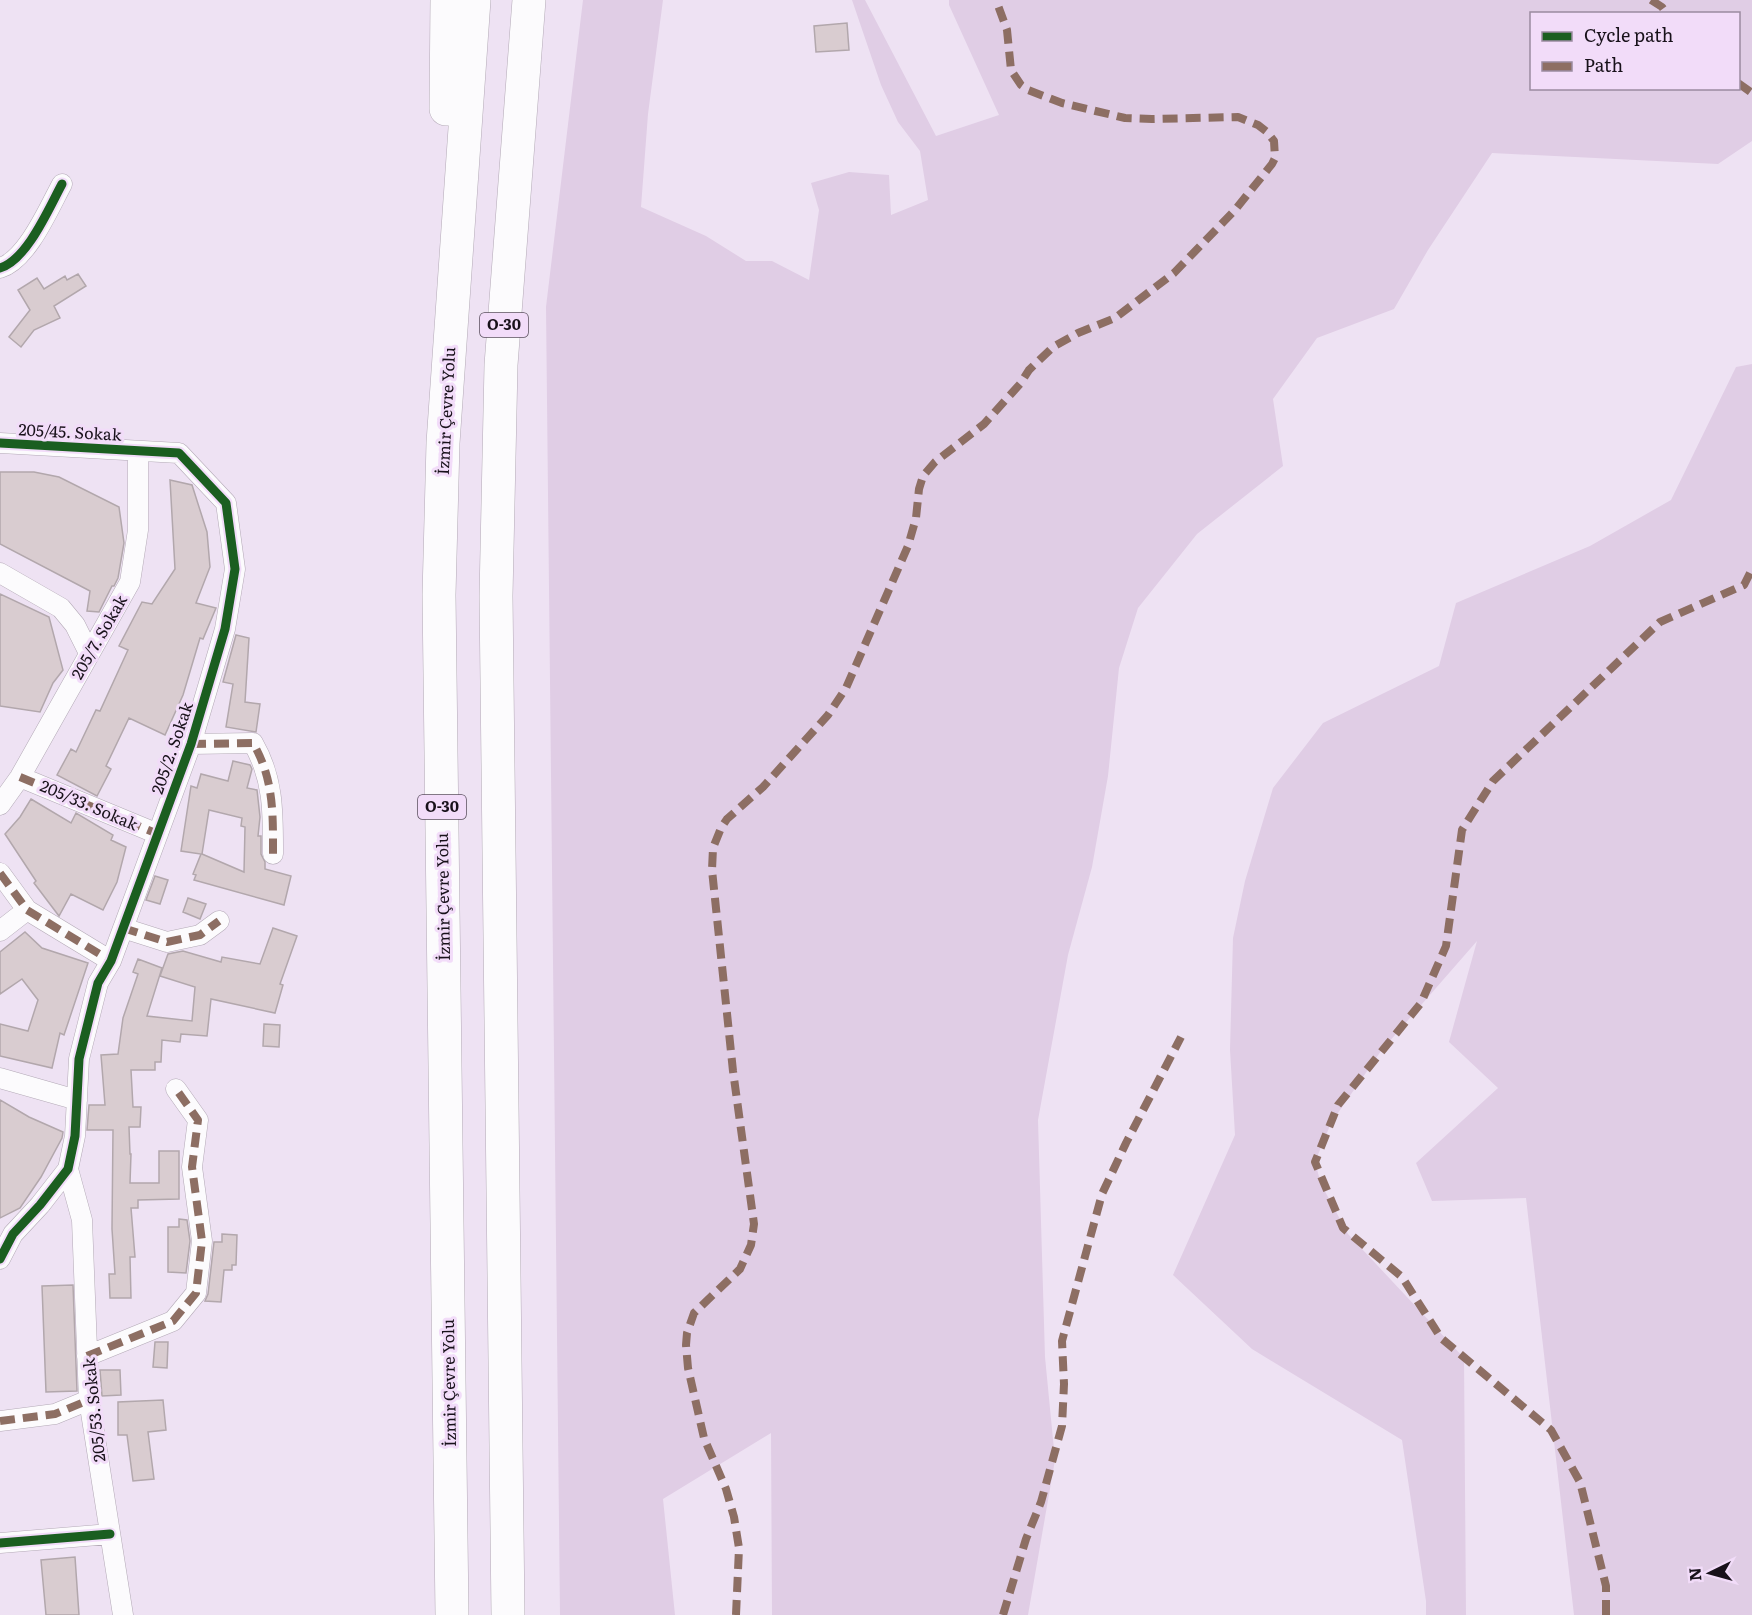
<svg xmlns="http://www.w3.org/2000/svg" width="1752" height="1615" font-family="Literata,serif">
<rect width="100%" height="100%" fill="#eee2f3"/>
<!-- green -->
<path fill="#e0cde5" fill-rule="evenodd" d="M583,0H663L648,114L641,207L706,236L746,261H772L809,280L819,210L811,183L849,172L889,175L891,215L928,200L920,151L898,122L881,85L852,0H865L936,136L999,115L949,5V0H1752V141L1718,164L1492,153L1428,250L1394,309L1317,338L1273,399L1283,466L1197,534L1138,608L1119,668L1108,776L1092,867L1068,955L1038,1120L1045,1357L1055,1460L1028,1615H772L771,1433L663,1499L675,1615H560L546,307ZM1532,14H1738V88H1532Z
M1752,364V1615H1574L1526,1198L1432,1201L1416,1163L1498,1088L1449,1042L1477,941L1381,1051L1331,1123L1315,1162L1321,1184L1348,1234L1464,1358L1466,1615H1426V1601L1402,1440L1252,1349L1173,1275L1235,1135L1230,1050L1233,938L1245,881L1273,788L1323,723L1439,666L1456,603L1590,546L1671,500L1736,367Z"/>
<!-- building -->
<path fill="#d9ccd0" stroke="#b2a7ac" stroke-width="1.5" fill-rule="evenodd" d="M847,23L849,50L816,52L814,26Z
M78,274L86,286L54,306L60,318L34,330L21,347L9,337L30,310L18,290L37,278L44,289L65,276L67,280Z
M0,472H34L59,477L119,507L124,543L118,578L114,586H112L99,612L87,611L90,591L0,544Z
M170,480L192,485L207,532L210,567L196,603L216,608L203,639L200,638L183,695L165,735L129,718L106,766L111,769L97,796L57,775L71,749L76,752L96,710L100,711L128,650L119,646L142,602L152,604L175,569Z
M0,594L49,617L63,670L53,683L40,712L0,706Z
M236,635L249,638L245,702L260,704L256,732L226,727L233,684L223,682Z
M233,761L250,765L252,769L247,788L257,790L260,817L258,836H261V854L265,862V869L291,876L284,905L194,880L196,875L193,874L201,854L181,851L191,786L197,788L201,774L228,781ZM209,810L242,818L241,826L245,827L244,872L202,854Z
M31,799L71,823L76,813L113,835L111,840L126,847L117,882L103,910L71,894L59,916L34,883L36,881L5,834L20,817Z
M155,876L168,880L160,904L146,900Z
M188,898L206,904L200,919L183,912Z
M273,928L297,936L280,984L283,985L275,1013L211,999L207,1036L181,1034L180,1042L162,1040L161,1062H155V1070H131L133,1107H141L140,1127H129L130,1154H131L130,1183H159V1151H179V1199L138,1200V1208H131L135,1257H130L131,1298H110L109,1274H115L112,1229L113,1130H87L89,1105H105L101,1055L118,1054L123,1018L138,974L133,972L138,959L162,968L147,1016L192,1021L195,987L160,976L168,954L183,951L221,962L222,957L260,964Z
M25,932L42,948L88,963L64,1035L60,1033L52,1068L0,1056V1024L28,1031L38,1000L22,979L0,994V952Z
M264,1024L280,1025L279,1047L263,1046Z
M0,1100L29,1117L63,1132L62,1138L41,1177L20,1208L0,1218Z
M179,1219L187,1220L190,1241L186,1273L168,1272V1227H179Z
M222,1234L237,1235L236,1265H232V1270H224L221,1302L205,1301L208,1294L214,1242H222Z
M73,1285L77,1391L46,1392L42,1286Z
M155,1342H168L167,1368L153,1367Z
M100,1370H120L121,1395L102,1396Z
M163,1400L166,1430L148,1432L154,1479L133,1481L127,1435H118V1402Z
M75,1557L79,1615H46L41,1560Z"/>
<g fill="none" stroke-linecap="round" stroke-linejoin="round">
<!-- minor casing -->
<g stroke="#b3a9b6" stroke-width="21">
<path id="minor" d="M0,268C27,260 49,208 62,184
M0,443L179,453L226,503L235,569L225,629L191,744L111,961L98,983L79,1059L75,1136L68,1169L40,1205L13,1234L0,1259
M0,573L61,608L75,625L89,653
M191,744L253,743C274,779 273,814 273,854
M20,777L158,834
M0,805L20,777L130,582L138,530V451
M0,873L27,910L111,961
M123,928L167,942L200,935L219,921
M0,931L27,910
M0,1078L77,1100
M68,1169L82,1220L89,1400L123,1615
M87,1356L173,1321L196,1293L202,1241L192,1167L198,1120L176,1089
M0,1421L55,1414L89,1400
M0,1543L110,1534"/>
</g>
<!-- motorway casing -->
<g stroke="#b3a9b6" stroke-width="34">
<path id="motorway" d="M446,109L447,0
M452,1615L439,595L443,443L474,0
M508,1615L496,596L501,365L529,0"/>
</g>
<!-- minor -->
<use href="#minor" stroke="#fcfbfd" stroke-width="20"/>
<!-- motorway -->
<use href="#motorway" stroke="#fcfbfd" stroke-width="33"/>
<!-- quiet -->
<path stroke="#8d6e63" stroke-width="8" stroke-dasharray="15 8" stroke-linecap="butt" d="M1651,0L1662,7L1667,14
M1738,83L1752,93
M191,744L253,743C274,779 273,814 273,854
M20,777L158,834
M0,873L27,910L111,961
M123,928L167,942L200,935L219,921
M87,1356L173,1321L196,1293L202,1241L192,1167L198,1120L176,1089
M0,1421L55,1414L89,1400
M736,1615L739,1548L734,1517L726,1489L704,1438L688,1368L686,1345L687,1333L694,1313L740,1269L751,1245L754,1224L733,1071L712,870L713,848L721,828L727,819L763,787L828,715L846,688L908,546L916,518L919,489L923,476L935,462L984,424L1020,384L1029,370L1053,347L1078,333L1115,318L1174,273L1235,210L1272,164L1275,158L1274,141L1267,132L1258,125L1238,117L1152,119L1125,118L1062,103L1028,90L1021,85L1011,70L1007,30L996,0
M1003,1615L1026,1539L1041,1502L1062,1426L1064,1384L1062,1341L1102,1194L1126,1143L1181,1037
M1606,1615V1586L1580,1482L1551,1430L1441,1338L1402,1277L1343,1228L1315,1162L1338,1105L1421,1003L1446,946L1462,830L1493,781L1660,622L1744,585L1752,569"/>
<!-- cycleway casing -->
<g stroke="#f2dcf9" stroke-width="13">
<path id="cycleway" d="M0,268C27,260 49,208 62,184
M0,443L179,453L226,503L235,569L225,629L191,744L111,961L98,983L79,1059L75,1136L68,1169L40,1205L13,1234L0,1259
M0,1543L110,1534"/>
</g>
<!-- cycleway -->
<use href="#cycleway" stroke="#1b5e20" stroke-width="9"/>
</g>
<g text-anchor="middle" stroke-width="6" stroke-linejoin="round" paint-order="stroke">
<!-- shield labels -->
<g fill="#f2dcf9" stroke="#594e5d" stroke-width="1.5">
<rect x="480" y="313" width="48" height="24" rx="4.5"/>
<rect x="418" y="795" width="48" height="24" rx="4.5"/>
</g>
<g font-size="15" font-weight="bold" fill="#18111a">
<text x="504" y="330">O-30</text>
<text x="442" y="812">O-30</text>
</g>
<!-- street labels -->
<g font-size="16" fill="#18111a" stroke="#f2dcf9">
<text transform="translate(446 411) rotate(-87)" y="6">İzmir Çevre Yolu</text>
<text transform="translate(70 432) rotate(3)" y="6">205/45. Sokak</text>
<text transform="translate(99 637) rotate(-60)" y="6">205/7. Sokak</text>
<text transform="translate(172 748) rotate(-71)" y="6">205/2. Sokak</text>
<text transform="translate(89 805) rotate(23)" y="6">205/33. Sokak</text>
<text transform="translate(443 897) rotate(-91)" y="6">İzmir Çevre Yolu</text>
<text transform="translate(449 1383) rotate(-91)" y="6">İzmir Çevre Yolu</text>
<text transform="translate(94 1410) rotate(-96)" y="6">205/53. Sokak</text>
</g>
</g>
<!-- legend -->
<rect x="1530" y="12" width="210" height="78" fill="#f2dcf9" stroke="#9b8ba0" stroke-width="1.5"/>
<rect x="1542" y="32" width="30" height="9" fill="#1b5e20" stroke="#9b8ba0" stroke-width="1.5"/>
<text x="1584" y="42" font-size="18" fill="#18111a">Cycle path</text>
<rect x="1542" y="62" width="30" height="9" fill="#8d6e63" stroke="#9b8ba0" stroke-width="1.5"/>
<text x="1584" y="72" font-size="18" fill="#18111a">Path</text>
<!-- north arrow -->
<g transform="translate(1710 1573) rotate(265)" stroke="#f2dcf9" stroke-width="4.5" paint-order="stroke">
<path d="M0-4.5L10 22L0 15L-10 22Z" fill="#18111a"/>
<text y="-9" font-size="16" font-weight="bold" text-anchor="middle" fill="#18111a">N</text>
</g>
</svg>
